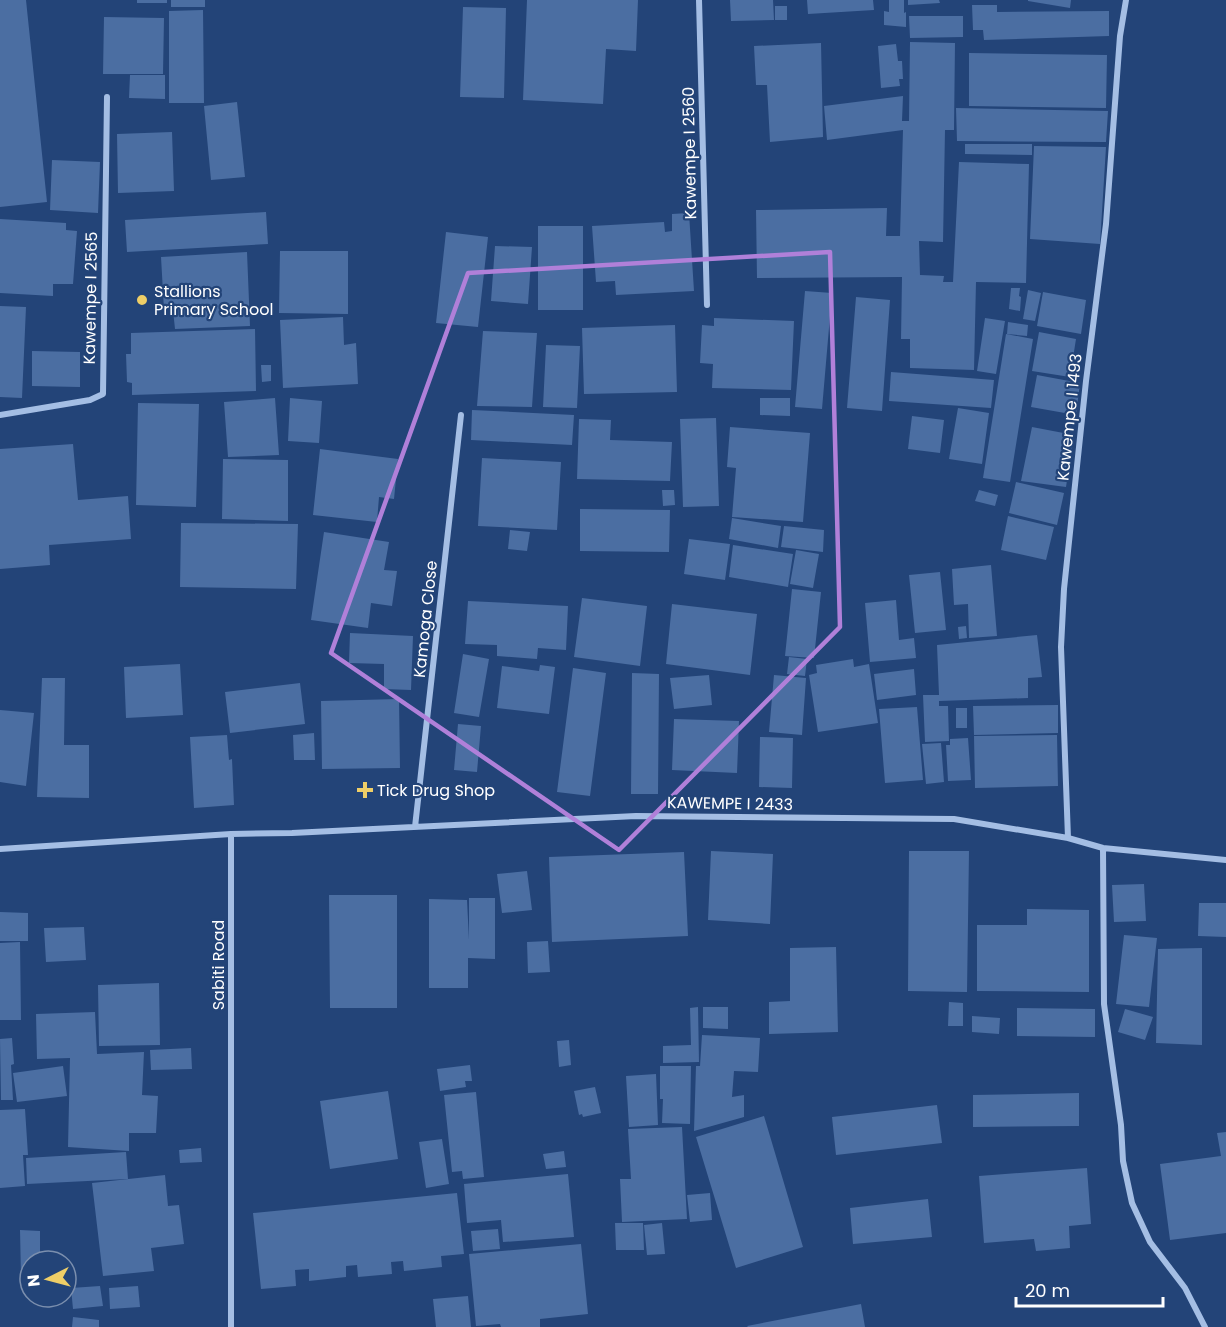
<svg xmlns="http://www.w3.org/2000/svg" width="1226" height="1327" font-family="Poppins,sans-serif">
<rect width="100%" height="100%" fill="#234478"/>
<!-- building -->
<path fill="#4b6ea2" d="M0,0H26L47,202L0,207Z
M137,0H167V3H137Z
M171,0H205V7H171Z
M527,0H638L636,51L606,49L603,104L523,100Z
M730,0H773L774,20L731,21Z
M807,0H873L874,10L808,14Z
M889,0H904V13L906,12V27L884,25V11L889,12Z
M908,0H939L940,3L908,5Z
M1028,0H1071L1070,8L1028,1Z
M972,5H997V12L1109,11V36L984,40L983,30H973Z
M775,6H787V20H775Z
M463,7L506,8L504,98L460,97Z
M203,10L204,103H169V11Z
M909,16H963V37L910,38Z
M104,17L164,18L163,74H103Z
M910,42L955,43L954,130H945L943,242L919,241L920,275L944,276L943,282H953L959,162L1029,164L1026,283L976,282L974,370L910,368V339H901L902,277L757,278L756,210L887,208L886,236H900L903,130L827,140L824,106L903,96L902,121H909Z
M821,43L823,137L770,142L767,85H756L754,46Z
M896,44L898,61H902L903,79H899L900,86L881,88L878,46Z
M969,53L1107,55L1106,108L969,106Z
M130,75H165V99L129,98Z
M237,102L245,177L211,180L204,106Z
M956,108L1108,111L1106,142L957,141Z
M172,132L174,191L118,193L117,134Z
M965,144H1032V155L965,154Z
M1034,146L1106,147L1100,244L1030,239Z
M52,160L100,162L98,213L50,210Z
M266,212L268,244L127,252L125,220Z
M689,213L694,291L616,295L615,281L596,282L592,226L664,222L665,232L672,231V214Z
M0,219L66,223V230L77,231L73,284H53V296L0,293Z
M538,226H583V310H538Z
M446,232L488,237L478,327L436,323Z
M495,246L532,247L528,304L491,301Z
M280,251H348V314L279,313Z
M247,252L250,326L175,329L173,310H164L161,257Z
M1011,288H1020L1019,296L1021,297L1020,311L1009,309Z
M1028,290L1041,293L1035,321L1023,319Z
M805,291L832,293L822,409L795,407Z
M1043,292L1086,300L1081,334L1037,326Z
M856,297L890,300L882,411L847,408Z
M0,306L26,307L22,398L0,397Z
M343,317L344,345L356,343L358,384L283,388L280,320Z
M714,318L794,321L791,390L712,388L713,364L700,363L702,325L714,326Z
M985,318L1005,321L996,374L977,371Z
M1008,322L1028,325L1027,336L1007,334Z
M675,325L677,392L584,394L582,328Z
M255,329L256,391L132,395V383L127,382L126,354H131V333Z
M483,331L537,333L532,407L477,406Z
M1039,332L1076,339L1070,377L1032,371Z
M1006,334L1033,339L1010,482L983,478Z
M546,345L580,346L577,408L543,407Z
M32,351L80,352V387L32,386Z
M261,365H271V381L262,382Z
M891,372L994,380L991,408L889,401Z
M1037,375L1080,383L1076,415L1031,407Z
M275,398L279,455L228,457L224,402Z
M290,398L322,401L319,443L288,441Z
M760,398H790V416L760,415Z
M138,403L199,404L196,507L136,505Z
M958,408L989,413L982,464L949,459Z
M472,410L574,415L572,445L471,440Z
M912,416L944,420L940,453L908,449Z
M716,418L719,506L683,507L680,419Z
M579,419L611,420L610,440L672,442L670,481L577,479Z
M730,427L810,433L803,522L732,517L736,468L727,467Z
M1032,427L1074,435L1066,487L1021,481Z
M73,444L78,500L128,496L131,539L49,545L50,565L0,569V449Z
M320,449L398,459L394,499L379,497L377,522L313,515Z
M482,458L561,462L557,530L478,526Z
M223,459L288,460V521L222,519Z
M1016,482L1064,493L1057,525L1009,513Z
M662,490H674L675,505L663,506Z
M979,490L998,495L995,506L975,501Z
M580,509L670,510L669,552L580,551Z
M1008,516L1054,527L1046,560L1001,550Z
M732,518L781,526L778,548L729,539Z
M181,523L298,524L296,589L180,587Z
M784,526L824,530L823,552L781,547Z
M510,530L530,532L527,551L508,549Z
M324,532L389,542L384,570L397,571L392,606L371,603L368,628L311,620Z
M689,539L730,544L725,580L684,574Z
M733,545L793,554L788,587L729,577Z
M796,550L819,554L813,588L790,584Z
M991,565L997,636L969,638L968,604L954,605L952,569Z
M940,572L946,630L915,633L909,575Z
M792,589L821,592L814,658L785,656Z
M582,598L647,606L640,666L574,657Z
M896,600L899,640L914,638L916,658L870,662L865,603Z
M468,601L568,606L566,650L538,648L537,659L497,656V645L465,644Z
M672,604L757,614L750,675L666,664Z
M966,626L967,638L959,639L958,627Z
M350,633L413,636L411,690L384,689V664L349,663Z
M1037,635L1042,677L1028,678V698L939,701V706H948L949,741L925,742L923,695H939L937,645Z
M463,654L489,659L479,717L454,713Z
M789,657L807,659L805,676L787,674Z
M853,659L854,667L869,664L878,723L818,732L809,675L817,673L816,665Z
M180,664L183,715L126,718L124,667Z
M540,665L555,667L549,714L497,708L502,666L539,671Z
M573,668L606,673L590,796L557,792Z
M914,669L916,695L877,700L874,674Z
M632,673L659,674L658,794H631Z
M709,675L712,705L674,709L670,678Z
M774,675L806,678L802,735L769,732Z
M42,678H65L64,745H89V798L37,797Z
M300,683L305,724L230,733L225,692Z
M399,699L400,768L322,769L321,701Z
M1058,705V733L974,735L973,706Z
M917,707L923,780L885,783L879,709Z
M956,708H967V728H956Z
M0,710L34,713L26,786L0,782Z
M674,719L739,721L737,773L672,770Z
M458,724L481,726L477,772L454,770Z
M314,733L315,760H294L293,735Z
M227,735L229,760L232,759L234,805L194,808L190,737Z
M1057,735L1058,786L975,788L974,736Z
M760,737L793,738L792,788L759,787Z
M968,738L971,780L948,781L946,745H950V739Z
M941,743L944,782L926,784L922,744Z
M711,851L773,854L770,924L708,920Z
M909,851H969L967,992L908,991Z
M684,852L688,936L552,942L549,857Z
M527,871L532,910L502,913L497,874Z
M1144,884L1146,921L1114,922L1112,885Z
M329,895H397V1008H330Z
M469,898H495V959L468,958V988H429V899L467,900L469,940Z
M1199,903H1226V937L1198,936Z
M1027,909L1089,910V992L977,991V925H1027Z
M0,912L28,913V941H0Z
M84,927L86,960L46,962L44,928Z
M1124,935L1157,938L1149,1007L1116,1004Z
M548,941L550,972L528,973L527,942Z
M20,942L21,1020H0V943Z
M836,947L838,1032L769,1034V1002L790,1001V948Z
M1202,948V1045L1156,1043L1158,949Z
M159,983L160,1045L99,1046L98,985Z
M949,1002L963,1003V1026H948Z
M698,1007L699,1062L663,1063V1046L691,1045L690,1008Z
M703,1007H728V1029L703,1028Z
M1017,1008L1095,1009V1037L1017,1036Z
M1125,1009L1153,1017L1145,1040L1118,1032Z
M95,1012L97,1054L144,1052L142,1095L158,1096L156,1133H129V1151L68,1147L70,1058L37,1059L36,1014Z
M972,1016L1000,1018L999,1034L972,1032Z
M702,1035L760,1038L758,1072L734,1071L732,1097L744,1095V1117L694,1131L696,1066H700Z
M12,1038L14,1064L11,1065L13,1100H1L0,1039Z
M569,1040L571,1065L559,1067L557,1041Z
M191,1048L192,1069L151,1070L150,1050Z
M470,1065L472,1081H465L466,1087L440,1091L437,1069Z
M63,1066L67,1096L17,1102L13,1073Z
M660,1066H691L690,1124L662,1123L663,1099H660Z
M656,1074L658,1125L629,1127L626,1076Z
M595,1087L601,1113L583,1117L582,1114L579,1115L574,1091Z
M388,1091L398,1159L330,1169L320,1101Z
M476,1092L484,1177L463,1179L462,1171L452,1172L444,1095Z
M1079,1093V1126L973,1127V1095Z
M937,1105L942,1143L836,1155L832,1117Z
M25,1109L28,1155H23L25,1186L0,1188V1110Z
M764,1116L803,1247L736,1268L696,1137Z
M682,1127L687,1219L622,1222L620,1179H631L628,1129Z
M1226,1132V1233L1170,1240L1160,1164L1221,1156L1217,1133Z
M442,1139L449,1184L426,1188L419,1142Z
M201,1148L202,1162L180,1163L179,1150Z
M564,1151L566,1167L546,1169L543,1154Z
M126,1152L128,1179L27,1184L26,1158Z
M1087,1168L1091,1224L1069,1226L1070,1248L1036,1251L1034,1239L984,1243L979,1176Z
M568,1174L574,1237L503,1242L501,1220L467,1223L464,1184Z
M165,1175L168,1206L179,1205L184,1244L151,1248L154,1271L103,1276L92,1183Z
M457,1193L464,1254L441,1256L442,1267L404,1271L403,1261L391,1262L392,1274L358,1277L357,1265L346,1266V1277L309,1281V1269L295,1270L296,1286L261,1289L253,1213Z
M710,1193L712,1220L690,1222L687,1195Z
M928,1199L932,1237L853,1244L850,1208Z
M615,1223H643L644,1250H616Z
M662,1223L665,1254L647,1255L644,1225Z
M498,1229L500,1249L473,1251L471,1231Z
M20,1230L40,1231V1261H30V1277H21Z
M581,1244L588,1314L540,1319V1327H501L500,1324L476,1326L469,1254Z
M100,1286L103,1306L73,1309L71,1288Z
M138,1286L140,1307L110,1309L109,1288Z
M468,1296L471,1327H436L433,1299Z
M861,1304L865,1327H748L747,1326Z
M73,1317L99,1320V1327H72Z"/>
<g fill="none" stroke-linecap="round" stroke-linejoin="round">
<!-- minor -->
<path stroke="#a4bee4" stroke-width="6" d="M699,0L707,305
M0,415L90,400L103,394L107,97
M415,827L461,415
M231,834L292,833L636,816L954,819L1068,838L1103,848L1226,860
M1068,838L1061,647L1064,589L1086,381L1106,224L1120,36L1126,0
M1103,848L1104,1004L1121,1125L1123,1161L1132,1203L1150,1242L1185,1288L1205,1327
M0,849L231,834V1327"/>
</g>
<!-- marked area -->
<path fill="none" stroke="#b080d9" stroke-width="4.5" stroke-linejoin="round" d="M830,252L840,627L619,850L331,653L468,273Z"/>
<!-- markers -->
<g fill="#eece67" stroke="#234478" stroke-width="2">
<circle cx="142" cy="300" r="6"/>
<path d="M362 781h6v6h6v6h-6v6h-6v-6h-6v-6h6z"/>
</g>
<g text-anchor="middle" stroke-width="4.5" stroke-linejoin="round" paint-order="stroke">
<!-- street labels -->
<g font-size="16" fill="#fff" stroke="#234478">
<text transform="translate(689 153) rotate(-91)" y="6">Kawempe I 2560</text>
<text transform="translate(90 298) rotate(-89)" y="6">Kawempe I 2565</text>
<text transform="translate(1069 417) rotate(-84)" y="6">Kawempe I 1493</text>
<text transform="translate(425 619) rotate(-84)" y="6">Kamoga Close</text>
<text transform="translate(730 803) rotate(1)" y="6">KAWEMPE I 2433</text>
<text transform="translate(218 965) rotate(-90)" y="6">Sabiti Road</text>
</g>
<!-- poi labels -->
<g font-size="16" fill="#fff" stroke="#234478" text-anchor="start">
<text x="154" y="297">Stallions<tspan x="154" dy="18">Primary School</tspan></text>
<text x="377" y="796">Tick Drug Shop</text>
</g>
</g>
<!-- north arrow -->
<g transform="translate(48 1279) rotate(264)"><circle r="28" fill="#234478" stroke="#7b8fae" stroke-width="1.5"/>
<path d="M0-4.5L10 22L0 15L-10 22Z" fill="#eece67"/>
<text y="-9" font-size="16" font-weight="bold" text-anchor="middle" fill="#ffffff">N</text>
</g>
<!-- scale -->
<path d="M1016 1297v9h147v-9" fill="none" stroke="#ffffff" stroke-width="3"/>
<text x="1025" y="1297" font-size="18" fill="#ffffff" stroke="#234478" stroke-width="4.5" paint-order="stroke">20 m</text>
</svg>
